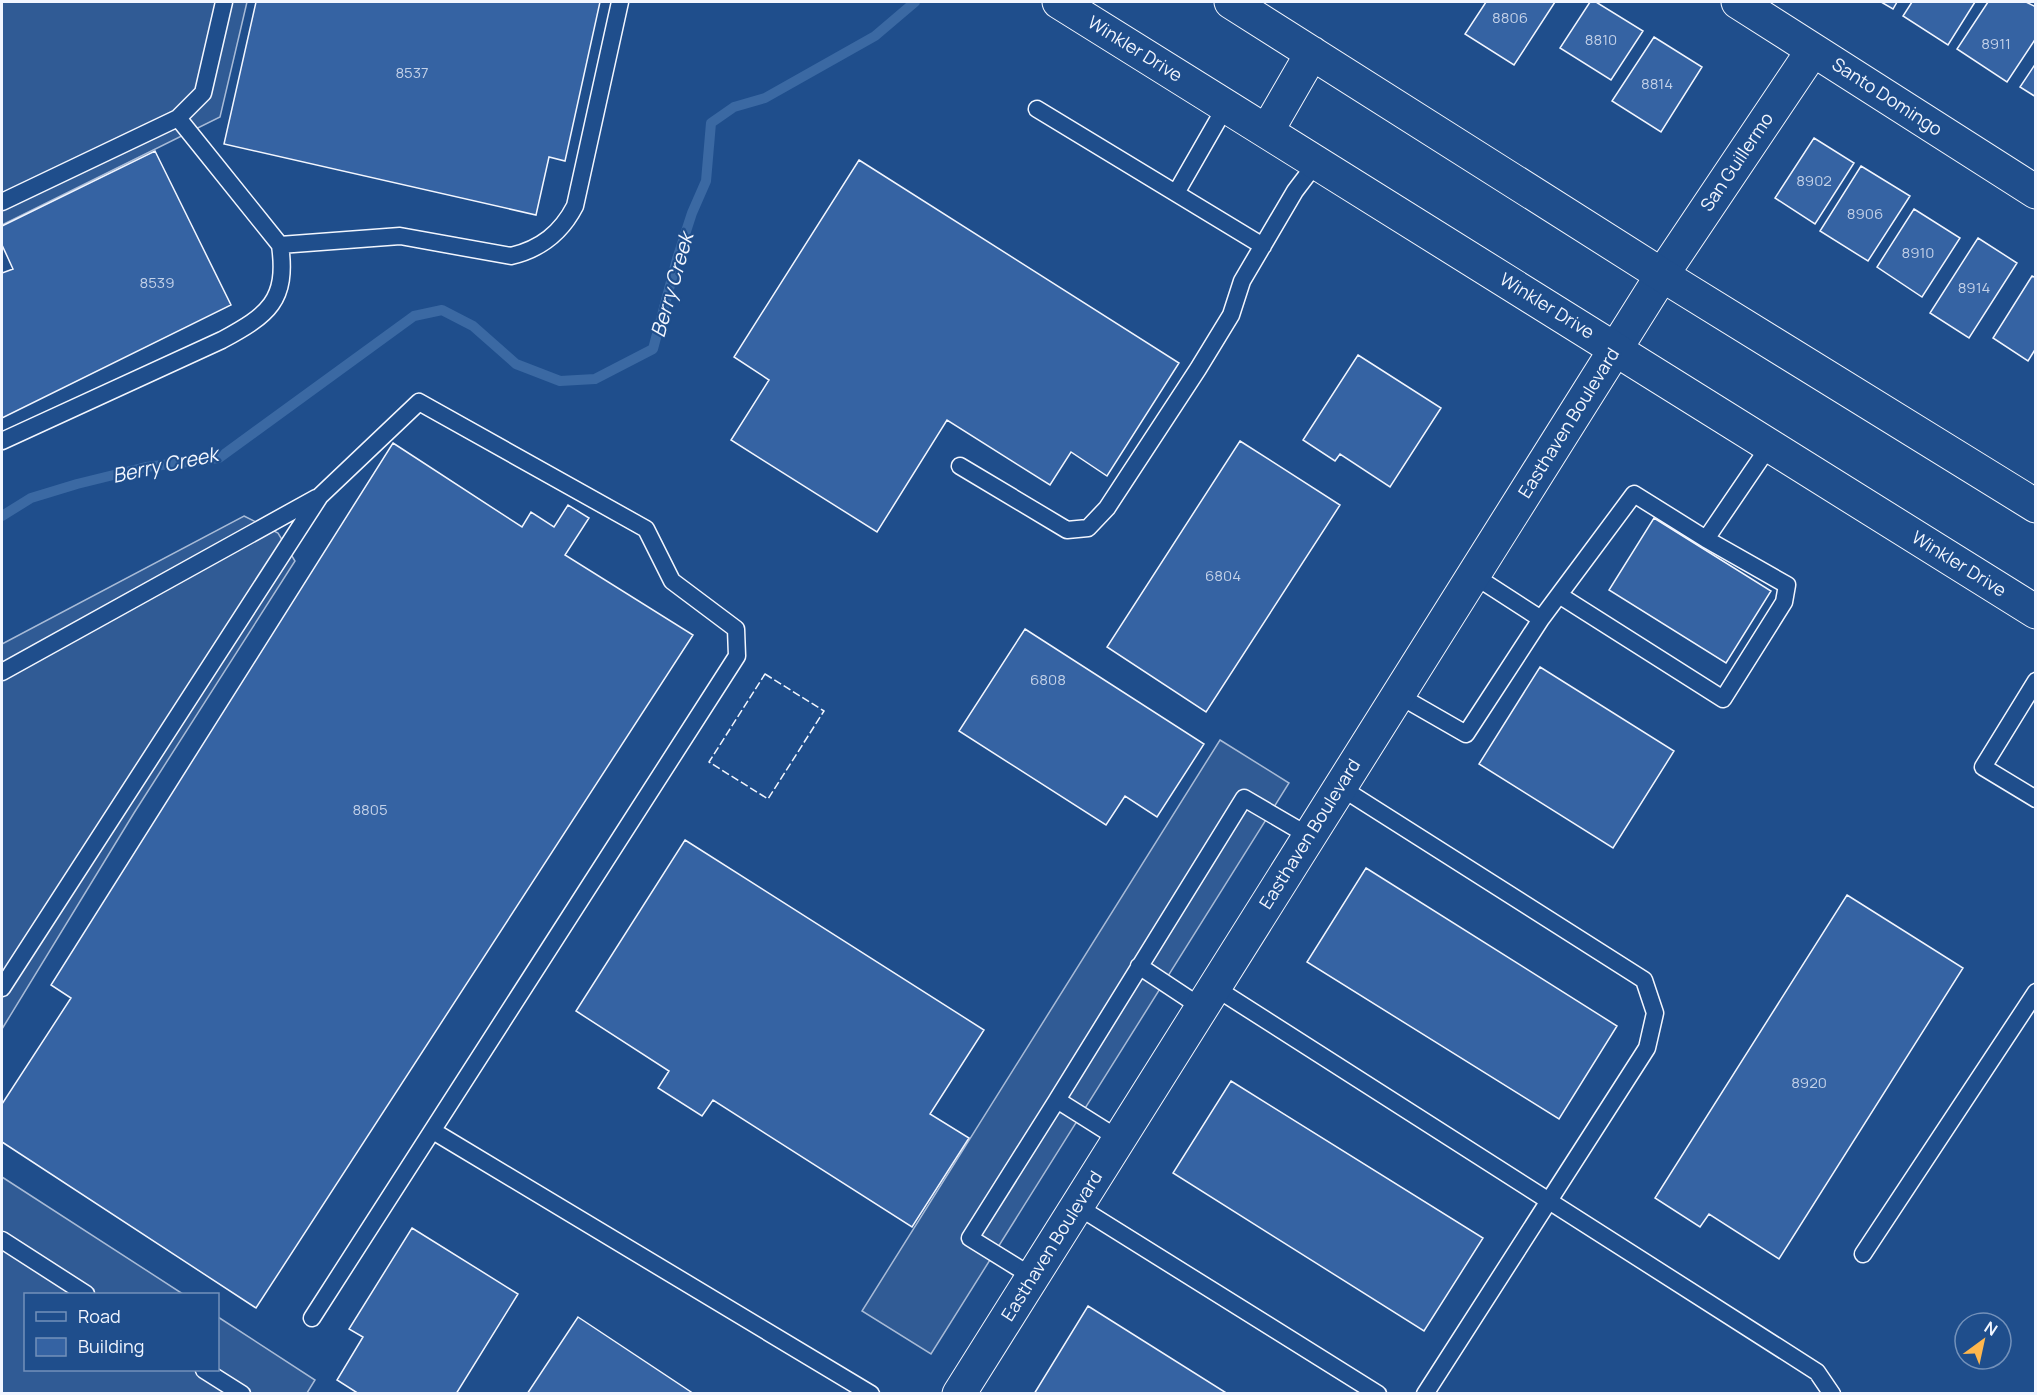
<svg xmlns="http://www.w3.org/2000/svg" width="2037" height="1395" font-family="Manrope,sans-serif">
<rect width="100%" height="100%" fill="#1f4e8c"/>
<!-- parking -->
<path fill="#305b95" stroke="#a8bbd7" stroke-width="1.5" d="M2,2H247L220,117L2,225Z
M244,516L278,533L295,561L134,813L2,1029V644Z
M1220,740L1289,783L931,1354L862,1311Z
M2,1177L183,1294H26V1370H218V1317L315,1380L307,1393H2Z"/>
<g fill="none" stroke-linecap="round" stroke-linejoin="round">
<!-- stream -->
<path stroke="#3b69a3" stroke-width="10" d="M2,516L31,498L77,484L146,467L219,458L414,316L442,310L473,326L516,364L560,381L595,379L653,349L677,259L692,213L706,181L711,123L734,107L765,98L875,36L915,2"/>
</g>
<!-- building -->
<path fill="#3563a3" stroke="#f2f6ff" stroke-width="1.5" d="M256,2H600L565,161L549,157L536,215L224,144Z
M1486,2H1555L1514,65L1465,34Z
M1590,2H1596L1643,31L1611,80L1560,48Z
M1881,2H1897L1893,9Z
M1912,2H1975L1948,45L1903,16Z
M1988,2H2026L2036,7V38L2007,82L1957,49Z
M1654,37L1702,67L1661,132L1612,101Z
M2036,63V97L2020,87Z
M1814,138L1854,163L1815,224L1775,198Z
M155,151L231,305L2,418V273L13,269L2,245V226Z
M859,160L1179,363L1107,476L1071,452L1050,485L947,420L877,532L731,440L769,380L734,357Z
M1861,166L1910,196L1868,261L1820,231Z
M1914,209L1960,238L1922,297L1877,267Z
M1978,238L2017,263L1969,338L1930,313Z
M2032,276L2036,278V348L2028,361L1993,338Z
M1358,355L1441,408L1390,487L1340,454L1335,461L1303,440Z
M1240,441L1340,505L1206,712L1107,647Z
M393,443L522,527L531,512L554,527L568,505L589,518L565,555L693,635L256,1308L2,1142V1104L71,998L51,985Z
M1654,518L1771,591L1726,663L1609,590Z
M1025,629L1204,744L1157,817L1125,796L1106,825L959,731Z
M1540,667L1674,751L1613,848L1479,764Z
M685,840L984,1030L930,1114L969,1138L912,1227L713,1100L702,1116L658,1088L669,1071L576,1011Z
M1366,868L1617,1026L1559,1119L1307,962Z
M1847,895L1963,968L1779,1259L1709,1214L1700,1227L1655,1198Z
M1231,1081L1483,1238L1424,1331L1173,1173Z
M412,1228L518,1294L456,1394H359L337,1380L363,1337L349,1329Z
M1088,1306L1228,1394H1034Z
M578,1317L694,1394H527Z"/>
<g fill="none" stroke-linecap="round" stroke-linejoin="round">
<!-- service casing -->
<g stroke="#f2f6ff" stroke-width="19">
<path id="service" d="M1037,109L1263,246
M178,118L280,245L400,236L511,256C541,249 561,233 575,206L620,2
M1176,193L1226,106
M2,202L178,118L203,93L224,2
M2,441L222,340C268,315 288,301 280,245
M960,466L1067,530L1088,528L1107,508L1198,369L1231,315L1242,281L1295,191L1317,162
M1473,575L1541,619L1634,494L1706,539L1770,445
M1559,595L1723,699L1784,602L1787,585L1706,539
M2,672L316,498
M2036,681L1983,767L2036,799
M1398,695L1466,734L1541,619
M1340,787L1644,980L1655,1013L1647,1048L1425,1394
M1139,966L1201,1007
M1214,987L1817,1372L1832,1394
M2,988L320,496L419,402L646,529L672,581L736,629L737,656L312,1318
M1057,1100L1244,798L1309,836
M433,1131L871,1394
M1077,1206L1378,1394
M2,1240L86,1294
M1863,1254L2036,992
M1033,1277L970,1238L1057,1100L1119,1139
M204,1370L242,1394"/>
</g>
<!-- minor casing -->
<g stroke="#f2f6ff" stroke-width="35">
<path id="minor" d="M1738,2L2036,192
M959,1394L1662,275L1813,50"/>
</g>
<!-- primary casing -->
<g stroke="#f2f6ff" stroke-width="35">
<path id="primary" d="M1059,2L2036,612
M1231,2L1662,275L2036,506
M1267,131L1312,53"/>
</g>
<!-- service -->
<use href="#service" stroke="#1f4e8c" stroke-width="16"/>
<!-- minor -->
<use href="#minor" stroke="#1f4e8c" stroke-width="33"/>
<!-- primary -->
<use href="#primary" stroke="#1f4e8c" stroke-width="33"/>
<!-- fence -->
<path stroke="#f2f6ff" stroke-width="1.5" stroke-dasharray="8 3" stroke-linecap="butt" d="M765,674L824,711L768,799L709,762Z"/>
</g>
<g text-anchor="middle" stroke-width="4.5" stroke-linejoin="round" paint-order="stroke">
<!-- number labels -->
<g font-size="15" fill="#c3d1e8">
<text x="1510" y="23">8806</text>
<text x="1601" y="45">8810</text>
<text x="1996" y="49">8911</text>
<text x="412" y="78">8537</text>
<text x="1657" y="89">8814</text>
<text x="1814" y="186">8902</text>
<text x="1865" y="219">8906</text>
<text x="1918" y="258">8910</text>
<text x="157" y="288">8539</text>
<text x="1974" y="293">8914</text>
<text x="1223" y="581">6804</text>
<text x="1048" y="685">6808</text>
<text x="370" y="815">8805</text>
<text x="1809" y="1088">8920</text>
</g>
<!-- street labels -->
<g font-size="18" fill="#f2f6ff" stroke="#1f4e8c">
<text transform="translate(1135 49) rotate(32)" y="6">Winkler Drive</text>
<text transform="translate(1887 97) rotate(33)" y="6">Santo Domingo</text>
<text transform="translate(1737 162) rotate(-56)" y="6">San Guillermo</text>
<text transform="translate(1547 306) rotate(32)" y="6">Winkler Drive</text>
<text transform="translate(1569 423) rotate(-58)" y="6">Easthaven Boulevard</text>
<text transform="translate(1959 564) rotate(32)" y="6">Winkler Drive</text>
<text transform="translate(1310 834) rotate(-58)" y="6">Easthaven Boulevard</text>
<text transform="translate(1052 1246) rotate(-58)" y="6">Easthaven Boulevard</text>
</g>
<!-- water labels -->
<g font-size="20" font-style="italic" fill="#f2f6ff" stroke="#1f4e8c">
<text transform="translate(672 285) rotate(-74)" y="7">Berry Creek</text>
<text transform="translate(165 465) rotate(-12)" y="7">Berry Creek</text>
</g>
</g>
<!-- border -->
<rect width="2037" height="1395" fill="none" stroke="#f2f6ff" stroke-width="6"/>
<!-- legend -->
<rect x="24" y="1293" width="195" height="78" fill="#1f4e8c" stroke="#7391ba" stroke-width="1.5"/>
<rect x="36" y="1312" width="30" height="9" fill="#1f4e8c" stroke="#7391ba" stroke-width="1.5"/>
<text x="78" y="1323" font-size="18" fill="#f2f6ff">Road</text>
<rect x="36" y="1338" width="30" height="18" fill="#3563a3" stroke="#7391ba" stroke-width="1.5"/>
<text x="78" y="1353" font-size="18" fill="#f2f6ff">Building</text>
<!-- north arrow -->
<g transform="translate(1983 1341) rotate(33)"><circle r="28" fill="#1f4e8c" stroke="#7391ba" stroke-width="1.5"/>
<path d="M0-4.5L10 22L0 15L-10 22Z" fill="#ffb74d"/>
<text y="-9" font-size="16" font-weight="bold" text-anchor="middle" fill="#f2f6ff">N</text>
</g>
</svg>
